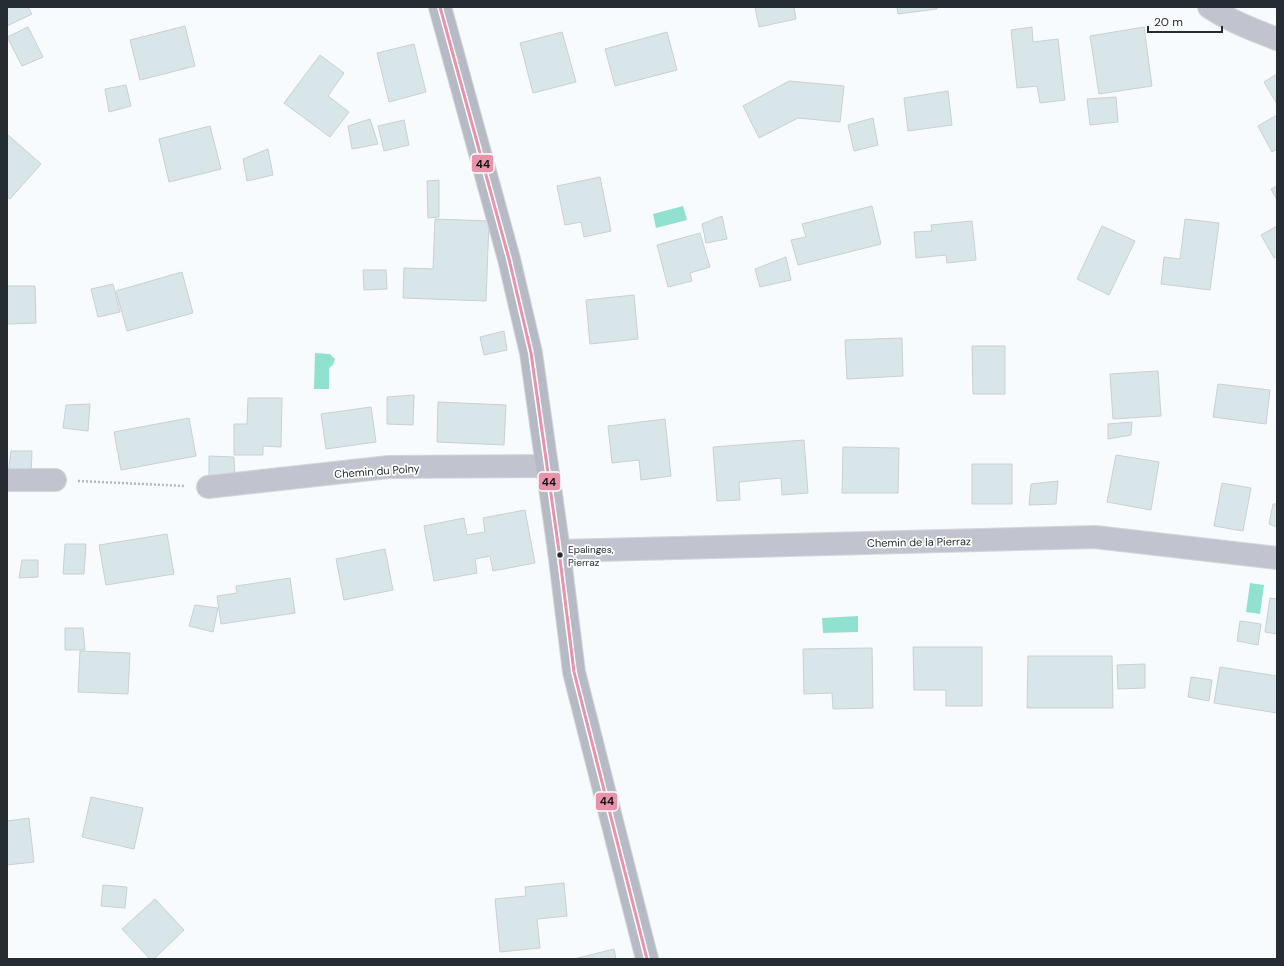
<svg xmlns="http://www.w3.org/2000/svg" width="1284" height="966" font-family="'DM Sans',sans-serif">
<rect width="100%" height="100%" fill="#f8fbfd"/>
<!-- water -->
<path fill="#91e1d1" d="M683,206L687,220L656,228L653,214Z
M315,353L330,354L335,359L333,365L329,368V389H314Z
M1250,583L1264,585L1260,614L1246,612Z
M858,616V632L823,633L822,618Z"/>
<!-- building -->
<path fill="#d8e6ea" stroke="#c9d0d2" d="M7,7H28L32,14L7,26Z
M755,7H794L796,19L759,27Z
M897,7H937V9L898,14Z
M185,26L195,66L140,80L130,40Z
M28,27L43,57L22,66L7,37Z
M1032,27L1033,42L1058,39L1065,100L1040,103L1037,86L1017,88L1011,30Z
M1144,27L1152,86L1099,94L1090,36Z
M562,32L576,82L533,93L520,43Z
M667,32L677,70L615,86L605,49Z
M414,44L426,92L389,102L377,53Z
M320,55L344,73L328,96L349,112L330,137L284,103Z
M1277,74V104L1264,82Z
M789,81L844,86L840,122L798,118L759,138L743,106Z
M126,85L131,106L109,112L105,89Z
M948,91L952,125L908,131L904,98Z
M1116,97L1118,122L1090,125L1087,99Z
M1277,115V149L1272,152L1258,126Z
M873,118L878,145L854,151L848,125Z
M370,119L378,144L352,149L348,126Z
M404,120L409,145L384,151L378,126Z
M210,126L221,169L169,182L159,139Z
M7,134L41,164L10,199L7,197Z
M268,149L273,175L247,181L243,159Z
M600,177L611,231L584,237L581,222L565,225L557,186Z
M439,180V217L428,218L427,181Z
M1277,186V200L1271,189Z
M872,206L881,244L798,265L791,240L806,237L802,224Z
M722,216L727,239L706,243L702,224Z
M435,219L489,221L486,301L403,298L404,268L433,269Z
M1185,219L1219,223L1210,290L1161,284L1164,257L1180,259Z
M972,221L976,260L947,263L946,255L916,258L914,232L932,231L931,225Z
M1102,226L1135,241L1109,295L1077,279Z
M1277,226V257L1274,258L1261,235Z
M700,233L710,267L690,273L692,281L668,287L657,245Z
M786,257L791,280L760,287L755,269Z
M363,270H386L387,289L364,290Z
M182,272L193,313L127,331L116,291Z
M113,284L120,312L98,317L91,289Z
M7,286H35L36,323L7,324Z
M634,295L638,339L590,344L586,300Z
M504,331L507,350L484,355L480,337Z
M902,338L903,376L847,379L845,340Z
M972,346H1005V394H973Z
M1158,371L1161,416L1113,419L1110,374Z
M1218,384L1270,390L1266,424L1213,417Z
M414,395L413,425L387,424V397Z
M248,398H282L281,447L263,446V455H234V424H247Z
M438,402L506,405L504,445L437,442Z
M90,404L88,431L63,428L66,405Z
M371,407L376,442L326,449L321,414Z
M189,418L196,456L121,470L114,432Z
M665,419L671,476L641,480L639,460L612,463L608,426Z
M1132,422L1131,435L1108,439V424Z
M804,440L808,493L782,495L781,478L739,482L740,500L717,501L713,447Z
M843,447L899,448L898,493H842Z
M11,451H32L31,475L8,474Z
M1116,455L1159,462L1151,510L1107,502Z
M209,456L234,457L235,480L209,477Z
M972,464H1012V504H972Z
M1058,481L1056,504L1029,505L1031,484Z
M1222,483L1251,488L1243,531L1214,526Z
M1273,504H1277V527L1269,524Z
M525,510L535,563L493,571L490,556L475,559L477,573L434,581L424,526L464,518L467,535L485,532L483,518Z
M167,534L174,574L106,585L99,545Z
M65,544H86L84,574H63Z
M385,549L393,590L344,600L336,559Z
M22,560H38V577L19,578Z
M290,578L295,613L221,624L217,596L237,593L236,586Z
M1270,598L1277,599V634L1265,632Z
M195,605L218,608L213,632L189,626Z
M1240,621L1261,624L1258,645L1237,641Z
M65,628H83L85,650H65Z
M913,647H982V706H946V690H914Z
M872,648L873,708L833,709L832,693L804,694L803,649Z
M80,651L130,653L128,694L78,692Z
M1028,656H1112L1113,708H1027Z
M1145,664V688L1118,689L1117,665Z
M1220,667L1277,676V713L1214,703Z
M1191,677L1212,680L1209,701L1188,697Z
M91,797L143,808L134,849L82,837Z
M29,818L34,862L7,865V821Z
M564,883L567,916L537,919L540,948L500,952L495,899L526,896L525,887Z
M103,885L127,887L125,908L101,906Z
M155,899L184,930L154,959H150L122,929Z
M614,949L616,959H574Z"/>
<g fill="none" stroke-linecap="round" stroke-linejoin="round">
<!-- street casing -->
<g stroke="#d3d6d8" stroke-width="24">
<path id="street" d="M1209,7C1230,21 1254,30 1277,39
M7,480H55
M208,487L389,467L547,466
M559,551L1095,537L1277,558"/>
</g>
<!-- secondary casing -->
<g stroke="#d3d6d8" stroke-width="24">
<path id="secondary" d="M440,7L509,259L531,353L559,551L574,672L647,959"/>
</g>
<!-- path -->
<path stroke="#b4b7be" stroke-width="2.5" stroke-dasharray="2 2" stroke-linecap="butt" d="M78,481L185,486"/>
<!-- street -->
<use href="#street" stroke="#c1c4ce" stroke-width="22"/>
<!-- secondary -->
<use href="#secondary" stroke="#b6bac5" stroke-width="22"/>
<!-- bus-1 casing -->
<g stroke="#fff" stroke-width="6">
<path id="bus-1" d="M440,7L509,259L531,353L559,551L574,672L647,959"/>
</g>
<!-- bus-1 -->
<use href="#bus-1" stroke="#e992ab" stroke-width="3"/>
</g>
<!-- markers -->
<circle fill="#252c32" stroke="#fff" stroke-width="1.5" cx="560" cy="555" r="3.5"/>
<g text-anchor="middle" stroke-width="3.5" stroke-linejoin="round" paint-order="stroke">
<!-- bus labels -->
<g font-size="10" fill="#252c32" stroke="#fff" text-anchor="start">
<text x="568" y="553">Epalinges,<tspan x="568" dy="13">Pierraz</tspan></text>
</g>
<!-- street labels -->
<g font-size="11" fill="#252c32" stroke="#fff">
<text transform="translate(377 471) rotate(-4)" y="4">Chemin du Polny</text>
<text transform="translate(919 542) rotate(-1)" y="4">Chemin de la Pierraz</text>
</g>
</g>
<g stroke="#fff" stroke-width="1.5">
<rect x="471" y="154" width="23" height="19" rx="4" fill="#e992ab"/>
<rect x="538" y="472" width="23" height="19" rx="4" fill="#e992ab"/>
<rect x="595" y="792" width="23" height="19" rx="4" fill="#e992ab"/>
</g>
<g font-size="11" text-anchor="middle" font-weight="bold" fill="#111">
<text x="483" y="168">44</text>
<text x="549" y="486">44</text>
<text x="607" y="805">44</text>
</g>
<!-- border -->
<rect width="1284" height="966" fill="none" stroke="#252c32" stroke-width="16"/>
<!-- scale -->
<path d="M1148 26v6h74v-6" fill="none" stroke="#252c32" stroke-width="2"/>
<text x="1154" y="26" font-size="12" fill="#252c32" stroke="#ffffff" stroke-width="3" paint-order="stroke">20 m</text>
</svg>
